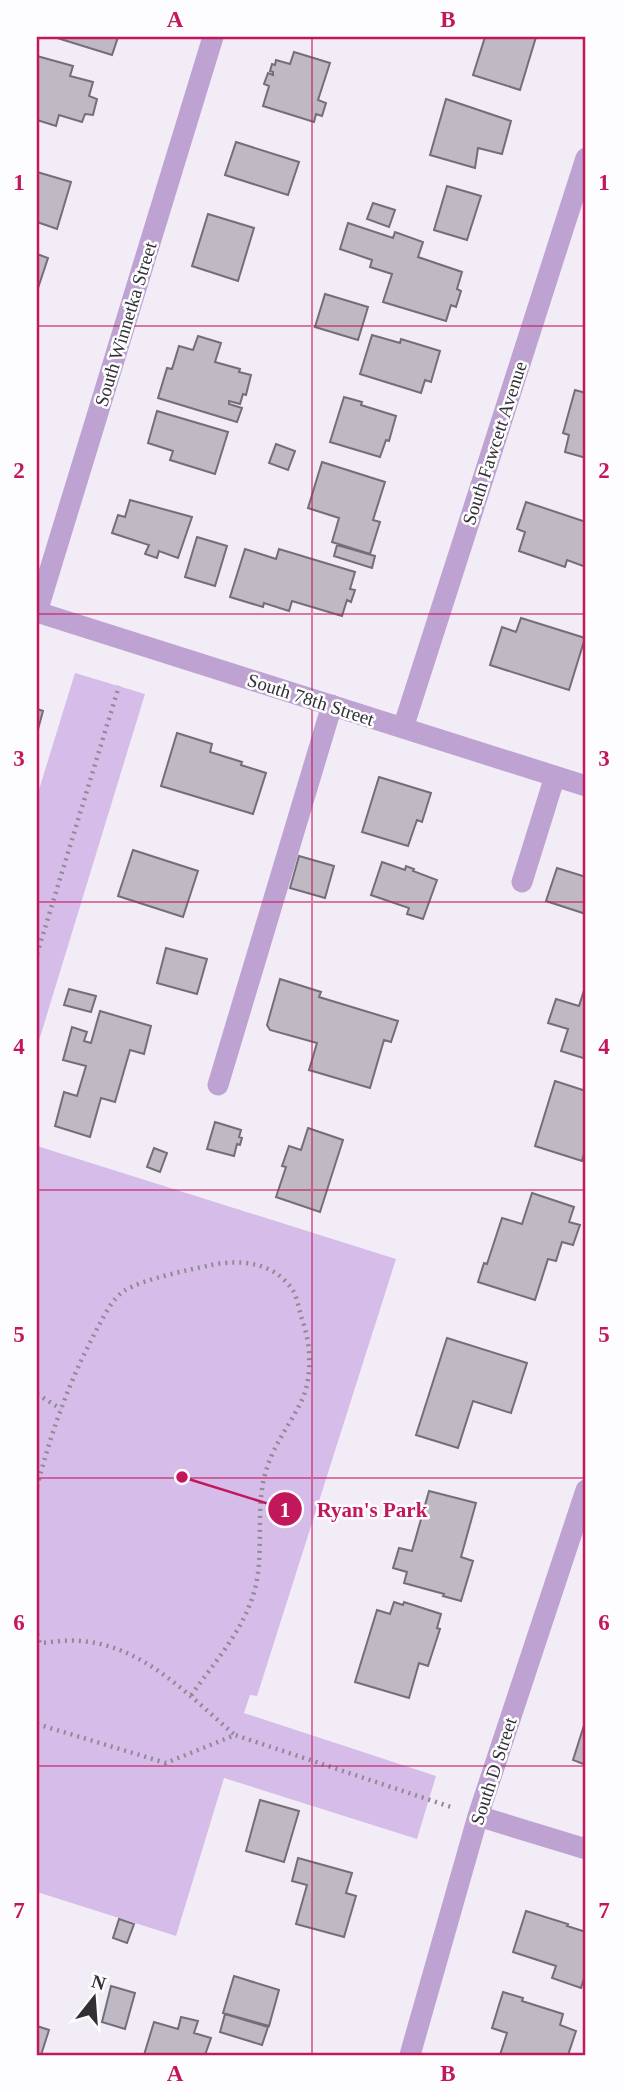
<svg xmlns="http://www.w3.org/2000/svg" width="623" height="2092" font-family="'Times New Roman',serif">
<rect width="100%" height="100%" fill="#f2ecf7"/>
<!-- green -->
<path fill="#d5bce9" d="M75,673L145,694L37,1047V796Z
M37,1146L396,1259L257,1696L250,1695L244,1713L436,1776L417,1839L224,1778L176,1936L37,1892Z"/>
<!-- building -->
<path fill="#bfb9c4" stroke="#736e77" stroke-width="2" d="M54,37H118L112,55Z
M485,37H536L520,90L473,75Z
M294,52L330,63L318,100L326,103L322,116L316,114L314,122L263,106L269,86L264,84L268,73L273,75V72L270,71L272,64L275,65L276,60L290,64Z
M37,56L73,66L70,76L93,82L89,96L97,99L93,115L85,114L82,122L59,115L56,126L37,120Z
M446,99L511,121L502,154L478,148L475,168L430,155Z
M236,142L299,162L288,195L225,175Z
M37,172L71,182L57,229L37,222Z
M447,186L481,196L467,240L434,230Z
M373,203L395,210L389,227L367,219Z
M208,214L254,228L238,281L192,266Z
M348,223L393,238L395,232L423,242L418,257L462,272L457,289L461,291L456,307L451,305L446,321L383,302L392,274L370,267L372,260L340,249Z
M37,254L48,258L37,291Z
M325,294L368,307L358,340L315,327Z
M372,335L400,343L401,339L440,351L431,382L425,380L421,393L360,374Z
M198,336L221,343L215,362L240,369L239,372L251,375L246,395L243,394L240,404L229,401V404L242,408L237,422L158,398L167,368L172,369L179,346L193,350Z
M575,390L586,393V458L565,452L569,435L563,433Z
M344,397L362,402L361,405L396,416L389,441L386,440L380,457L330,442Z
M157,411L228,432L215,474L170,460L173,451L148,443Z
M276,444L295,451L288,470L269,463Z
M322,462L385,482L373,520L380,522L370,554L332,542L339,518L308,508Z
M130,500L192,517L178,558L159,551L157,558L145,554L149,545L112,533L118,515L125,517Z
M526,502L586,522V567L567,560L565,567L519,551L525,532L517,529Z
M197,537L227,546L215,586L185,577Z
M337,545L375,556L372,568L334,556Z
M245,549L276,559L279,549L355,572L350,589L355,590L351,602L347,600L342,616L292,601L289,611L264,603L263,607L230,597Z
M521,618L585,638L569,690L490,665L502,627L516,632Z
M37,709L43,711L37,733Z
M177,733L212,744L210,752L242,762L241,765L266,773L253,814L161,786Z
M379,777L431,793L422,822L417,820L408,846L362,832Z
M133,850L198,871L183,917L118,896Z
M299,856L334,866L325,898L290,888Z
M382,862L405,870L406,866L414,869L413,871L437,880L423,919L407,914L409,908L371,895Z
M557,868L586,877V914L546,901Z
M166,948L207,959L197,994L157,983Z
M280,979L321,992L319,997L398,1021L391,1042L384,1040L370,1088L309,1070L317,1043L270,1030L267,1025Z
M586,984V1059L561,1051L568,1029L548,1023L556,999L579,1006Z
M69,989L96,996L91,1012L64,1005Z
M100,1011L151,1026L144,1054L130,1050L115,1102L101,1098L90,1137L55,1126L64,1092L77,1096L86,1066L63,1060L72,1027L87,1032L84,1041L91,1043Z
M555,1081L586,1091V1147L582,1161L535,1146Z
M215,1122L241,1130L239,1137L242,1138L240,1145L237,1144L234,1156L207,1149Z
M308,1128L343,1140L320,1212L276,1197L286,1167L282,1166L289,1146L301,1150Z
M154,1148L167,1153L160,1172L147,1167Z
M532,1193L574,1207L569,1222L580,1225L573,1245L562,1242L556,1261L548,1259L535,1300L478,1282L484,1263L487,1264L502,1218L522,1224Z
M447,1338L527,1363L511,1413L473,1401L458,1448L416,1435Z
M429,1491L476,1503L461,1557L473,1561L461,1601L443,1596L444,1594L404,1583L407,1572L393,1568L399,1548L412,1551Z
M394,1602L403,1605L404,1602L441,1614L437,1628L440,1629L428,1666L419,1663L409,1698L355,1682L377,1610L390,1614Z
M586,1719V1765L573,1760Z
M260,1800L299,1811L284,1862L246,1851Z
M298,1858L352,1873L346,1893L356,1896L344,1937L296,1924L307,1885L292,1881Z
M526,1911L568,1924L567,1926L586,1932V1975H585L581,1988L552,1978L556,1966L513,1952Z
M119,1919L134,1924L127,1943L113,1938Z
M234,1976L279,1990L269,2026L223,2013Z
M111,1986L135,1993L125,2029L102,2022Z
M503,1992L523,1998L522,2001L563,2014L560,2025L576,2031L568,2055H500L507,2033L492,2028Z
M225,2014L268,2027L262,2045L220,2032Z
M181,2017L198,2021L194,2033L211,2038L205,2055H144L154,2022L178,2029Z
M37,2026L49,2030L41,2055H37Z"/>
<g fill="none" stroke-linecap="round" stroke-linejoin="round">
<!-- path -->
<path stroke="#8f8b92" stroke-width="4.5" stroke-dasharray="2 5" stroke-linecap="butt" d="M37,954L119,686
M37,1394L61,1409
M37,1487C51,1432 70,1379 97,1329C104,1316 112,1299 124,1291C142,1279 189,1270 211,1265C241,1259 273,1262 292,1289C297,1296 299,1310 302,1319C311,1344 313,1377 301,1402C287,1430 272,1446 264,1478C257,1509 262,1541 258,1573C252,1622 217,1658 190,1697
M37,1634L40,1644
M37,1643C51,1643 66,1639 80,1641C143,1645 189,1696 235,1735
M37,1724L166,1763L235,1735L454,1808"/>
<!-- minor -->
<path stroke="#bda2d2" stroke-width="21" d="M37,612L213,37
M37,612L586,786
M403,728L586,158
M522,882L555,776
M218,1085L332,705
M478,1816L586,1849
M410,2055L478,1816L586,1490"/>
</g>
<!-- grid -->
<path fill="none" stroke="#c2185b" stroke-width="2" stroke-opacity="0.55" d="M312,37V2055M37,326H586M37,614H586M37,902H586M37,1190H586M37,1478H586M37,1766H586"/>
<g text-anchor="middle" stroke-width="5" stroke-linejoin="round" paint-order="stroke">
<!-- street labels -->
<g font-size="19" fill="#333034" stroke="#fdfcfe">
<text transform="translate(125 324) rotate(-73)" y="7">South Winnetka Street</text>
<text transform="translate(494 443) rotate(-72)" y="7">South Fawcett Avenue</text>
<text transform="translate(311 699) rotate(18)" y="7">South 78th Street</text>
<text transform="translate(493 1771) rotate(-72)" y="7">South D Street</text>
</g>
</g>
<!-- callouts -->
<path fill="none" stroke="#c2185b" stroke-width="2.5" d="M182 1477L285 1509"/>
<g fill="#c2185b" stroke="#fdfcfe" stroke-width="2.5">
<circle cx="182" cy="1477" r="7"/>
<circle cx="285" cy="1509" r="18"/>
</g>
<g font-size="21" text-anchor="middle" font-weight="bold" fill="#fff">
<text x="285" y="1517">1</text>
</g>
<g font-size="21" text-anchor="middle" font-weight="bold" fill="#c2185b" stroke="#fdfcfe" stroke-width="5" stroke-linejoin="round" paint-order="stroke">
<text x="372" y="1517">Ryan's Park</text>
</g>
<!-- border -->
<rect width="623" height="2092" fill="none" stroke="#fdfcfe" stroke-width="77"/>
<!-- north arrow -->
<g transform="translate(94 1998) rotate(17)" stroke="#fdfcfe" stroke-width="5" paint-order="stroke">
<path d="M0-5L12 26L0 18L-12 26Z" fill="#333034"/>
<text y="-10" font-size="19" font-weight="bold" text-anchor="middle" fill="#333034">N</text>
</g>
<rect x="38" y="38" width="546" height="2016" fill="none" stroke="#c2185b" stroke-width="2.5"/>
<g font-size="23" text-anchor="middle" font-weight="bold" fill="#c2185b">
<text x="175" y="27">A</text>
<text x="448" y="27">B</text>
<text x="19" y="190">1</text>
<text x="604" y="190">1</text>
<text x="19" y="478">2</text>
<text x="604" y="478">2</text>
<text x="19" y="766">3</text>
<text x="604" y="766">3</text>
<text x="19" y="1054">4</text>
<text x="604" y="1054">4</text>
<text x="19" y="1342">5</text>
<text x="604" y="1342">5</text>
<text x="19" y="1630">6</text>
<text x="604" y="1630">6</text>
<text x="19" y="1918">7</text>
<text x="604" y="1918">7</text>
<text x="175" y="2081">A</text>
<text x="448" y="2081">B</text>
</g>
</svg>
